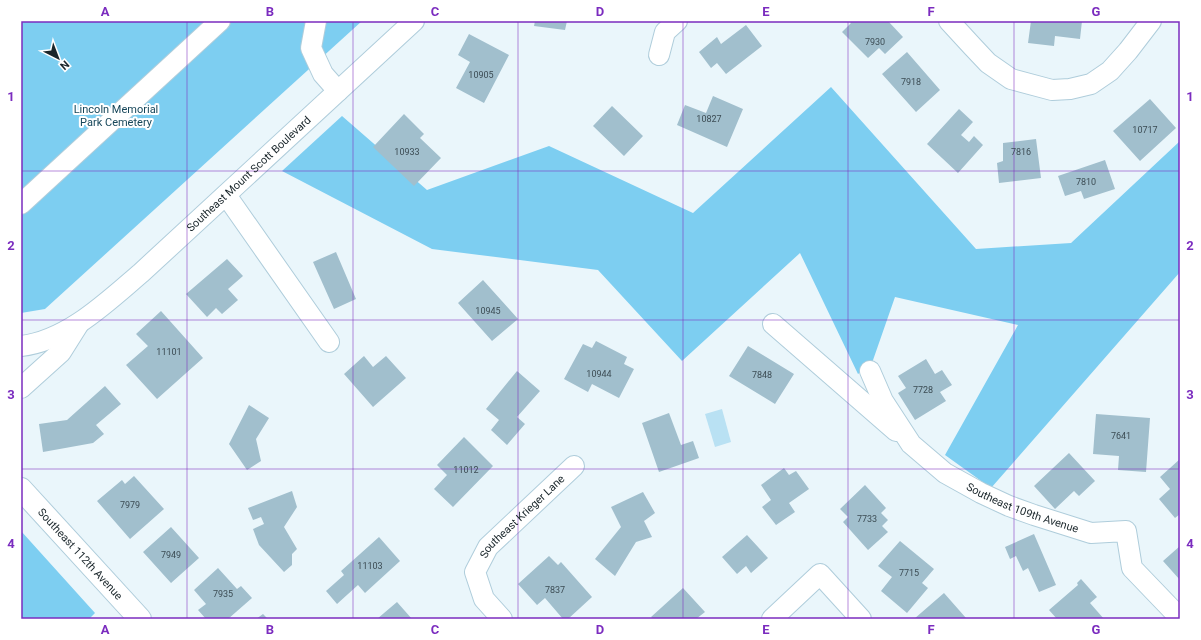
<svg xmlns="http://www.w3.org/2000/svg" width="1201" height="640" font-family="Roboto,sans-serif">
<rect width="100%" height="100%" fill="#eaf6fb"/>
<!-- green -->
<path fill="#7dcef1" d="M21,21H362L45,309L21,313Z
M831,87L976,249L1071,243L1180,141V272L991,488L945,455L1018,325L895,297L872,363L858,374L800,253L682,361L598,270L432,249L282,171L342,116L427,190L549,146L693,213Z
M21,531L95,613L89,619H21Z"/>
<!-- water -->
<path fill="#b9e1f3" d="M722,409L731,442L715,447L705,414Z"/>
<!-- building -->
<path fill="#a1bfcd" d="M535,21H567L565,30L534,26Z
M849,21H888L903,37L885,54L879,48L868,58L842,32L851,23Z
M1031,21H1082L1080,39L1055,36L1054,46L1028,43Z
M746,25L762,46L726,74L717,63L711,68L699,52L717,37L721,44Z
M469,34L509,55L484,103L456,88L470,62L458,55Z
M907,52L940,90L916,112L882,74Z
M713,96L743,109L727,147L677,125L685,105L706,113Z
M1150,99L1176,128L1140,161L1113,131Z
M612,106L643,136L624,156L593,126Z
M959,109L973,122L961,135L969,142L974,136L983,145L958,173L927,144Z
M404,114L424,134L420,138L441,158L414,186L373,147Z
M1036,139L1041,178L999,183L997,163L1003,161V143Z
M1105,160L1115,189L1084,199L1081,191L1065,196L1058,176Z
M336,252L356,299L334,309L313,262Z
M227,259L243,276L228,289L238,300L222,314L216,308L207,317L186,294Z
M483,280L518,319L492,341L458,303Z
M161,311L203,358L157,399L126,365L148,346L136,334Z
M596,341L627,357L624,364L634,369L619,398L592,384L588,392L564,379L583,344L592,348Z
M748,346L794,374L775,404L729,376Z
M364,356L373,367L386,356L406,378L373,407L344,374Z
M926,359L935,374L942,370L952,385L940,392L946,401L915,420L898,393L906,388L898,376Z
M517,371L540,391L517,417L525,424L507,445L491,430L499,420L486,409Z
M105,386L121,404L96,425L104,434L93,443L43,452L39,424L67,420Z
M249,405L269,418L256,439L261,461L247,470L229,444Z
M669,413L681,445L693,441L699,458L659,472L642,423Z
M1096,414L1150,418L1146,472L1118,470L1119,456L1093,454Z
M464,437L493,466L453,507L434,489L447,475L437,465Z
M1069,453L1095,481L1079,496L1074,491L1055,509L1034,486Z
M1180,459V514L1175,518L1159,499L1170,489L1160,477Z
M784,468L789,475L796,471L809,489L789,503L795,512L776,525L762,507L771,500L761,485Z
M134,476L164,509L130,539L97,501L122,480L125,484Z
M865,485L886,508L881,513L888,520L882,526L888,532L868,550L843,522L848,517L840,509Z
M292,491L297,507L284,527L297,549L292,554V565L284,572L259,545L253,529L264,524L261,517L253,520L248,508Z
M643,492L655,513L644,521L652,537L636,542L615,576L595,559L621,527L611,507Z
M171,527L199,558L171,583L143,552Z
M1034,534L1056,585L1039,592L1028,568L1023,571L1016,556L1010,559L1005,547Z
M747,535L768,558L751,573L746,566L737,574L722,557Z
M379,537L400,561L365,593L358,585L337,604L326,591L344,575L341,571Z
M900,541L934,569L922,583L928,588L907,613L881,591L892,577L878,566Z
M1180,546V580L1163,561Z
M549,556L558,565L561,562L592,597L568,619H563L545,598L537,605L518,584Z
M218,568L237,589L241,586L252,598L228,619H206L198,610L206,604L194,590Z
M1081,579L1097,597L1090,603L1104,619H1057L1049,610L1078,585L1077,583Z
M683,588L705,612L696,619H653L651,617Z
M944,593L966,618L965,619H914Z
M397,602L412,619H377Z
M263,614L268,619H256Z"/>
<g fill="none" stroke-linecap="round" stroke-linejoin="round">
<!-- minor casing -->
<g stroke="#afcddb" stroke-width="22">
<g id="minor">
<path d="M316,21L311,48L323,74L338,91"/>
<path d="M949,21L972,46L988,63L1011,79L1052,90L1070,89L1091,84L1110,71L1128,51L1151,21"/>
<path d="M659,55L665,32L677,21"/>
<path d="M226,195L329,342"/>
<path d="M21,204L220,21"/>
<path d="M773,324L896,431"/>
<path id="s1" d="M21,346C67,341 107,302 141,273L414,21"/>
<path id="s2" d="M870,371L883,401L911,444L945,473L981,493L1009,506L1034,515L1091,533L1126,531L1132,568L1180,618"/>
<path d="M21,388L61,352L78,325"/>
<path id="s3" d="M502,619L484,599L475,572L488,547L574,466"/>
<path d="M772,619L820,574L861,619"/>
</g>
</g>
<!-- major casing -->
<g stroke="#afcddb" stroke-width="24">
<g id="major">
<path id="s4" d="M21,489L140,619"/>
</g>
</g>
<!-- minor -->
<use href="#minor" stroke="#fff" stroke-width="20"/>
<!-- major -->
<use href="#major" stroke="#fff" stroke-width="22"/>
</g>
<!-- grid -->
<path fill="none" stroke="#7b2cbf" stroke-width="1" stroke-opacity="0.55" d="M187,21V619M353,21V619M518,21V619M683,21V619M848,21V619M1014,21V619M21,171H1180M21,320H1180M21,469H1180"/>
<g text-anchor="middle" stroke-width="4" stroke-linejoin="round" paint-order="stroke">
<!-- number labels -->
<g font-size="9" fill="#3c4c54">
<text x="875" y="45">7930</text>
<text x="481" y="78">10905</text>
<text x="911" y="85">7918</text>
<text x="709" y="122">10827</text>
<text x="1145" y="133">10717</text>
<text x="407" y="155">10933</text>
<text x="1021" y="155">7816</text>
<text x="1086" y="185">7810</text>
<text x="488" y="314">10945</text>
<text x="169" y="355">11101</text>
<text x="599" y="377">10944</text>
<text x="762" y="378">7848</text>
<text x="923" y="393">7728</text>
<text x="1121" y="439">7641</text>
<text x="466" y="473">11012</text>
<text x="130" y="508">7979</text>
<text x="867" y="522">7733</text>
<text x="171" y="558">7949</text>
<text x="370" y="569">11103</text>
<text x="909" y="576">7715</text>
<text x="555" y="593">7837</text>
<text x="223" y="597">7935</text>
</g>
<!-- park labels -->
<g font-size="11" fill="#17475a" stroke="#fff">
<text x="116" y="113">Lincoln Memorial<tspan x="116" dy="13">Park Cemetery</tspan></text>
</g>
<!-- street labels -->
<g font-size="11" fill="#1a262b" stroke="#fff">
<text dy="4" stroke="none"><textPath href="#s1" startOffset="289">Southeast Mount Scott Boulevard</textPath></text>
<text dy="4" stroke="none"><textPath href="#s2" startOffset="214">Southeast 109th Avenue</textPath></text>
<text dy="4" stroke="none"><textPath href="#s3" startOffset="129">Southeast Krieger Lane</textPath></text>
<text dy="4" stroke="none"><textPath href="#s4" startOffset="88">Southeast 112th Avenue</textPath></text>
</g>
</g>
<!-- border -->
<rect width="1201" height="640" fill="none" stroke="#ffffff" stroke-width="44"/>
<!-- north arrow -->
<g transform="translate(58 58) rotate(138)" stroke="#ffffff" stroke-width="3" paint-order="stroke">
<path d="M0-3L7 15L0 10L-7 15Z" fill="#1a262b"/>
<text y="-6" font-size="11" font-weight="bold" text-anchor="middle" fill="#1a262b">N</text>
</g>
<rect x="22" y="22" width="1157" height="596" fill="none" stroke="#7b2cbf" stroke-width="1.5"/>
<g font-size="13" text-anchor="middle" font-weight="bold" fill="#7b2cbf">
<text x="105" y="16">A</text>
<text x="270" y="16">B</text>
<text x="435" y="16">C</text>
<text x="600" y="16">D</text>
<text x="766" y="16">E</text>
<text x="931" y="16">F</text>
<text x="1096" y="16">G</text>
<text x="11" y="101">1</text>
<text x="1190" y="101">1</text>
<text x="11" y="250">2</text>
<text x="1190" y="250">2</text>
<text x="11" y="399">3</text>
<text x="1190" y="399">3</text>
<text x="11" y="548">4</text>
<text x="1190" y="548">4</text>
<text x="105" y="634">A</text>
<text x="270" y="634">B</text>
<text x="435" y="634">C</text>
<text x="600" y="634">D</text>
<text x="766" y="634">E</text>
<text x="931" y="634">F</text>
<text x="1096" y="634">G</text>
</g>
</svg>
